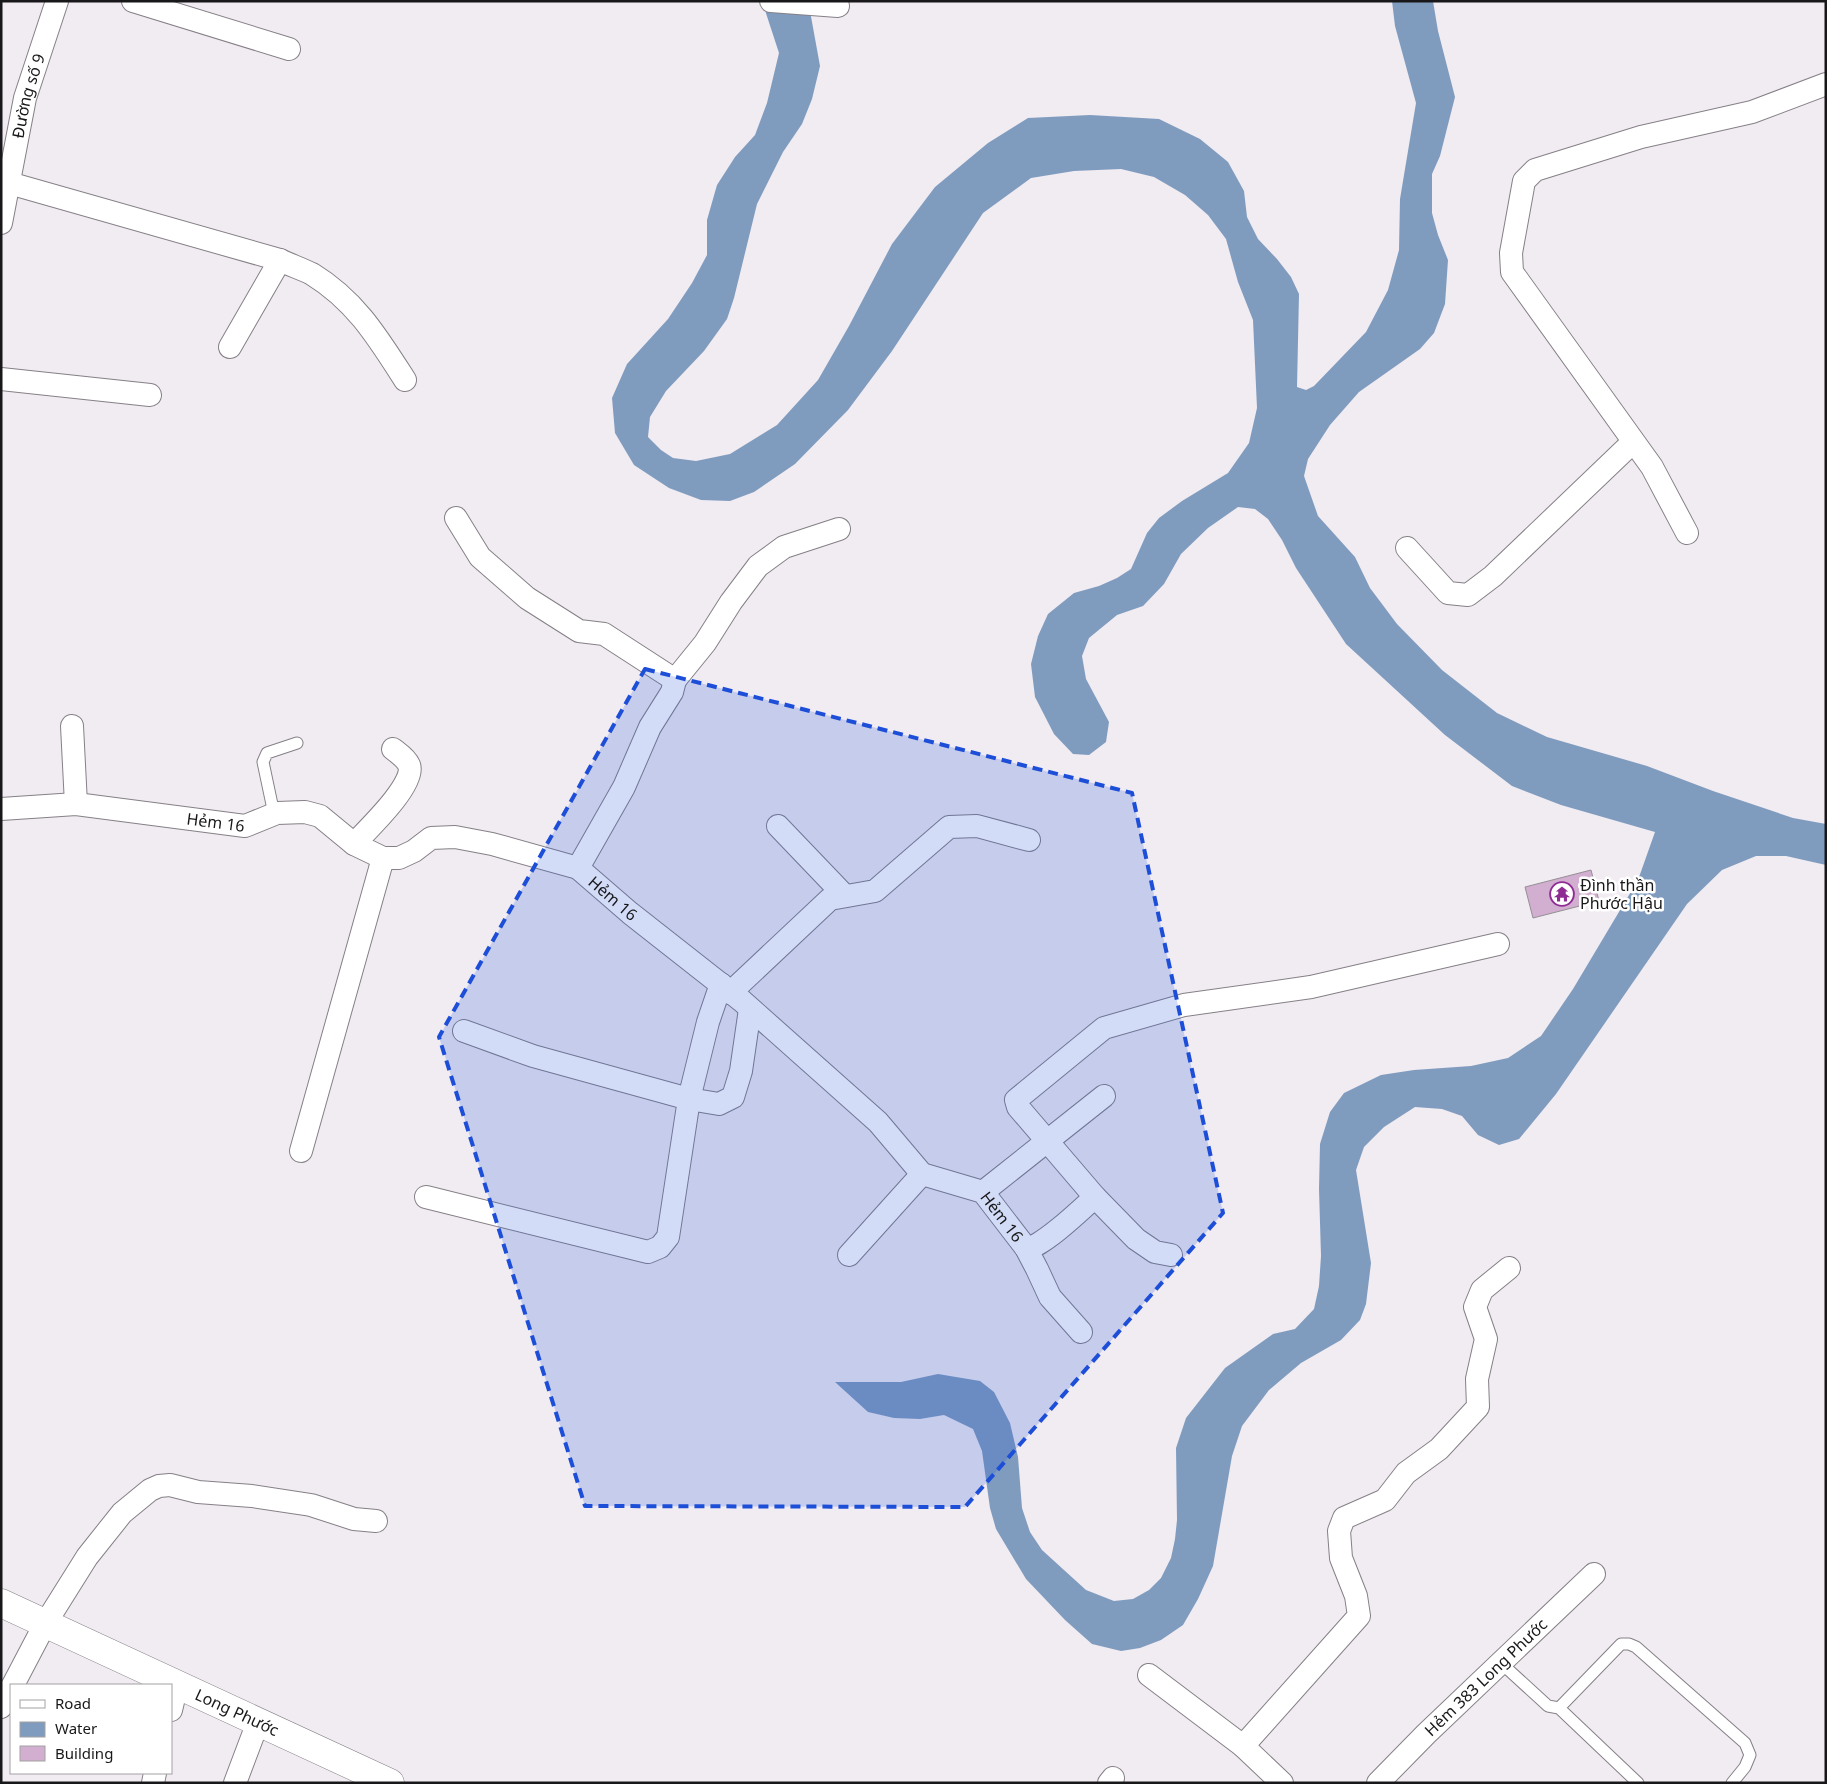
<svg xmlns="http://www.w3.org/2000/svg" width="1827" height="1784" font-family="'Noto Sans',sans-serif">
<rect width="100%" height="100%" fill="#f1ebf2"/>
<!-- water -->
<path fill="#7f9cbf" d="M762,1L810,11L820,66L812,99L802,124L783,152L757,204L734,298L727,319L704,351L666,391L650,417L648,437L661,450L673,458L696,461L730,454L777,425L818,380L849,326L892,244L935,187L988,143L1028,118L1090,115L1159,119L1200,139L1228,162L1244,191L1247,217L1258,239L1277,259L1291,277L1299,294L1297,387L1306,390L1314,386L1366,332L1388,290L1399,250L1400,199L1416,103L1395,26L1392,1H1433L1438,31L1455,97L1440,156L1432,174V213L1438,235L1448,260L1445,304L1434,333L1420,349L1359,392L1330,425L1308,459L1304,476L1318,516L1355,557L1370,588L1397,624L1442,670L1497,713L1547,737L1647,766L1713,791L1793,818L1826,824V865L1786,856H1756L1722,870L1687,904L1556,1094L1519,1139L1499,1145L1478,1135L1462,1116L1442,1109L1415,1107L1384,1127L1364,1147L1356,1170L1371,1263L1366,1304L1360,1320L1341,1340L1301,1363L1269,1390L1242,1426L1232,1456L1213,1566L1198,1599L1183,1625L1161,1640L1140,1648L1121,1651L1092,1644L1065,1620L1026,1579L996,1529L990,1508L982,1451L973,1429L944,1415L920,1419L894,1418L868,1412L835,1382H901L938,1374L980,1381L994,1392L1010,1423L1018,1457L1022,1508L1030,1532L1042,1550L1086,1590L1114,1601L1133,1599L1149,1590L1161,1578L1171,1558L1175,1539L1177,1520L1176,1448L1186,1418L1225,1368L1273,1334L1295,1329L1314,1309L1319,1286L1321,1256L1319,1189L1320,1144L1330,1112L1344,1093L1381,1075L1414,1070L1471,1066L1508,1058L1541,1036L1573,989L1638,880L1655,832L1561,805L1512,786L1445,735L1346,644L1296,568L1282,540L1268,519L1255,509L1238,507L1208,528L1181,554L1164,584L1143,606L1117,615L1089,638L1082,656L1086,679L1109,722L1106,742L1089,755L1073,754L1054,734L1035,697L1031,664L1038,636L1048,614L1074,593L1099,586L1117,578L1131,569L1147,533L1159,518L1182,501L1228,473L1249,443L1257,408L1253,320L1238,282L1226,239L1208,215L1185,195L1154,177L1121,169L1074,171L1031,178L983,213L892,351L848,410L795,464L754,492L730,501L701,500L669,488L634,465L615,433L612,398L627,364L668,319L692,283L707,255V220L717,185L735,157L755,135L767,103L779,53Z"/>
<!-- building -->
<path fill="#d2aed0" stroke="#958f95" d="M1591,870L1599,901L1533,918L1525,887Z"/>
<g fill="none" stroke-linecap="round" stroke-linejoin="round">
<!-- service casing -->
<g stroke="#858086" stroke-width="13">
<path id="service" d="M274,814L263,762L267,753L297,743
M1501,1663L1548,1706L1559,1708L1638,1783
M1559,1708L1621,1644H1629L1636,1647L1745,1743L1750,1755L1745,1767L1732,1783"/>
</g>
<!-- minor casing -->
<g stroke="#858086" stroke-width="24">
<g id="minor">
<path d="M133,1L289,49"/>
<path d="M771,1L838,6"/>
<path d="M9,183L280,260C290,265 302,269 312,274C356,301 378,338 405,380"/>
<path id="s1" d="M1,223L25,98L57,1"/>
<path d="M230,347L280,260"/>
<path d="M1,379L150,395"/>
<path d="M456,518L480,557L527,598L579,631L604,634L675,680L672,692L650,727L624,787L578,868"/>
<path d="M1687,533L1652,467L1512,272L1511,253L1524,181L1535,170L1641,137L1752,112L1826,84"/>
<path d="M1407,548L1448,593L1468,595L1493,576L1633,442"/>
<path d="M675,680L705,643L731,602L758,566L784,547L839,529"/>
<path d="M72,726L76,804"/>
<path id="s2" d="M1,809L76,804L245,826L277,813L305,812L320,816L354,844L383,858H399L414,851L431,838L455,837L492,844L578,868L630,913L742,1001L878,1122L922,1174L983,1192L1026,1248L1037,1269L1050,1297L1081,1332"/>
<path d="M778,826L845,896"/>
<path d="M354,844C366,831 417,783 409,765C406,758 398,753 393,749"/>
<path d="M730,993L830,899L875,891L949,827L977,826L1029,840"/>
<path d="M464,1031L533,1056L689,1099L719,1104L733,1097L741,1071L750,1009"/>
<path d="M301,1151L383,858"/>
<path d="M983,1192L1104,1096"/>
<path d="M426,1197L648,1252L660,1247L668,1237L689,1099L708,1022L721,984"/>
<path d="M1026,1248C1039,1250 1083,1208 1095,1197"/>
<path d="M849,1255L922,1174"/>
<path d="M1171,1255L1155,1252L1136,1239L1095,1197L1018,1107L1016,1100L1104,1028L1184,1005L1311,987L1498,944"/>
<path d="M1149,1675L1243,1746L1282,1783"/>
<path d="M13,1685L45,1624L87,1557L122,1513L150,1490L159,1486L170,1485L198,1492L252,1496L311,1505L354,1519L376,1521"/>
<path d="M1,1707L11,1688"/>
<path d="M171,1710L177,1685"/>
<path d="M1243,1746L1359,1616L1356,1596L1341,1558L1339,1531L1344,1518L1385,1500L1406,1473L1439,1449L1478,1407L1477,1379L1486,1339L1475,1307L1482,1290L1509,1268"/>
<path d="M153,1783L155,1773"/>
<path d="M235,1783L258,1722"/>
<path d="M1109,1783L1113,1778"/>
<path id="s3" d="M1378,1783L1426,1734L1594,1574"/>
</g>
</g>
<!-- tertiary casing -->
<g stroke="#858086" stroke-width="29">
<g id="tertiary">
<path id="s4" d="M1,1603L390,1783"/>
</g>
</g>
<!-- service -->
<use href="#service" stroke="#fff" stroke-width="11"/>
<!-- minor -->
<use href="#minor" stroke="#fff" stroke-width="22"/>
<!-- tertiary -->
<use href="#tertiary" stroke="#fff" stroke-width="28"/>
</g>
<!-- marked area -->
<path fill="#1d4ed8" fill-opacity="0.2" stroke="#1d4ed8" stroke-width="4" stroke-dasharray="10 6" stroke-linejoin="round" d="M645,669L1132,793L1223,1213L965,1507L585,1506L439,1037Z"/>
<!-- icons -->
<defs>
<g id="temple-ring" transform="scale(1.25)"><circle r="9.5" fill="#fff" stroke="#8f2c93" stroke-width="1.5"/><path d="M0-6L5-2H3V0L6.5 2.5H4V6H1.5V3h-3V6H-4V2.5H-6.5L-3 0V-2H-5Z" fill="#8f2c93"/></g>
</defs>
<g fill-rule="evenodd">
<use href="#temple-ring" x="1562" y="894"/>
</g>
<g text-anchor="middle" stroke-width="5" stroke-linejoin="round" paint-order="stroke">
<!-- street labels -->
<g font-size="16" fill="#181719" stroke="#fff">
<text dy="6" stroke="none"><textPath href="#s1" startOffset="130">Đường số 9</textPath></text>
<text dy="6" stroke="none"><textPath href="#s2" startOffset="216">Hẻm 16</textPath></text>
<text dy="6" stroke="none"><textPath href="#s2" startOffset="651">Hẻm 16</textPath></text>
<text dy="6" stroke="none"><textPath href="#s2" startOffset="1161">Hẻm 16</textPath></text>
<text dy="6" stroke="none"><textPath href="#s3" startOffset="151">Hẻm 383 Long Phước</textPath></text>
<text dy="6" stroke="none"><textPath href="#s4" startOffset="260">Long Phước</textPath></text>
</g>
<!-- poi labels -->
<g font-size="16" fill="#181719" stroke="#fff" text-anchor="start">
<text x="1580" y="891">Đình thần<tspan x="1580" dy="18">Phước Hậu</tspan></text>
</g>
</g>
<!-- border -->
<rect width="1827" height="1784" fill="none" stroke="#181719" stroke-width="5"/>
<!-- legend -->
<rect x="10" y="1684" width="162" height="90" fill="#ffffff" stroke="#a3a2a3"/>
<rect x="20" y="1700" width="25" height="8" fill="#ffffff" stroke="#a3a2a3"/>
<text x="55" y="1709" font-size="15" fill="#181719">Road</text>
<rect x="20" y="1722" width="25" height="15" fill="#7f9cbf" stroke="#a3a2a3"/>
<text x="55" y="1734" font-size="15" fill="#181719">Water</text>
<rect x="20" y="1746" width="25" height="15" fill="#d2aed0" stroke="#a3a2a3"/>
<text x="55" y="1759" font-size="15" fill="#181719">Building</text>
</svg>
